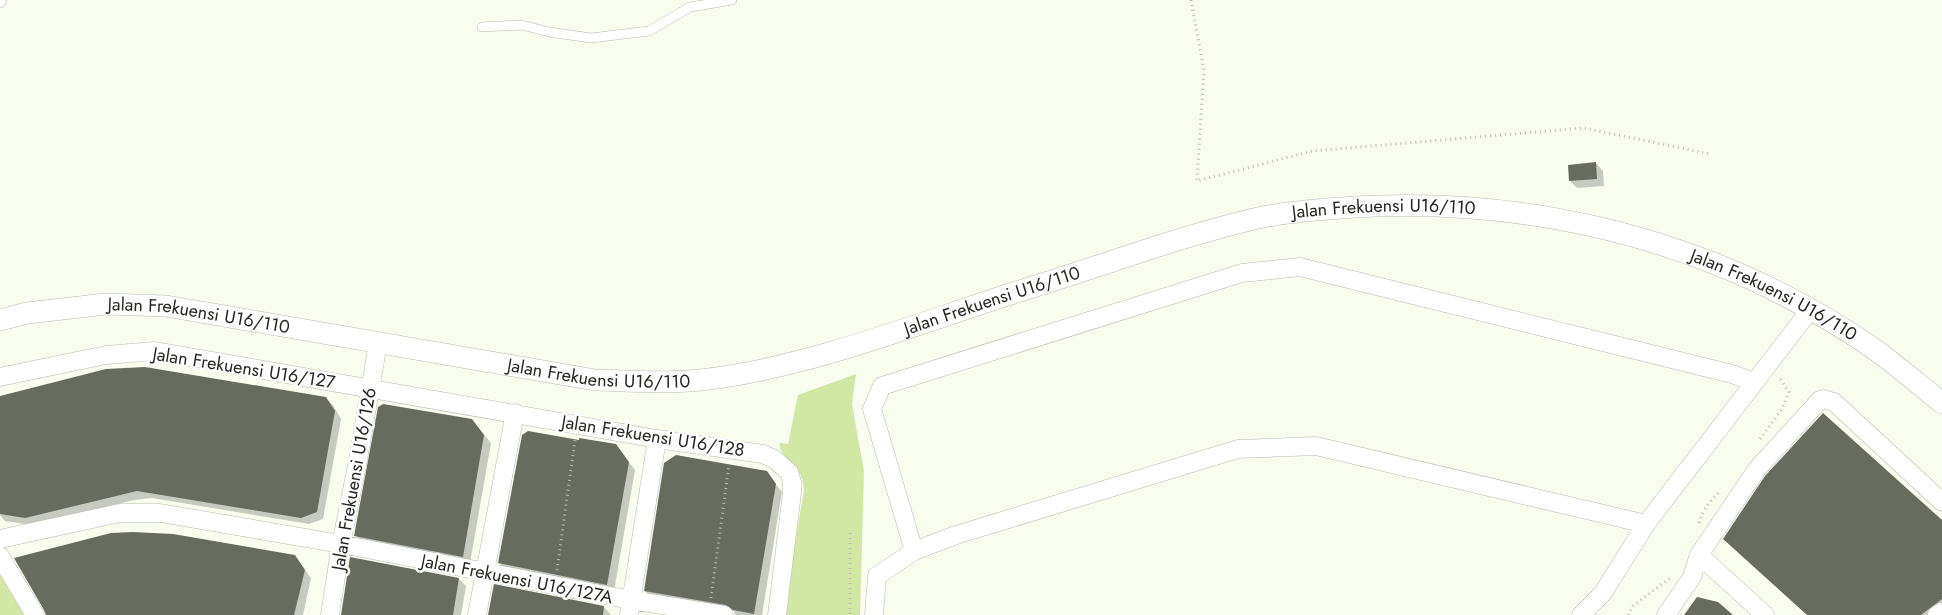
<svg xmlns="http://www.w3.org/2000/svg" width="1942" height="615" font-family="Jost,sans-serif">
<rect width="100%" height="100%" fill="#f8fdf0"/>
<!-- park -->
<path fill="#d2e7a4" d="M856,374L852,404L864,471L860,615H783L804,490C803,485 803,479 800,474C794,463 778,454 780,443L788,444L798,395Z
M0,574L25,615H0Z"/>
<!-- shadow -->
<path fill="#0003" d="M1596,163L1603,171L1604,186L1577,188L1570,181Z
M0,397L325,398L333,405L341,419L323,519L309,524L152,498L134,500L32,525L5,521L0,515Z
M472,420L491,443L470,563L362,542L355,535Z
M615,445L635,470L614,591L506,570L499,563Z
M766,472L782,492L762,615H735L734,611L652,598L645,591Z
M1942,522V611L1937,615H1808Z
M294,556L311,578L303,615H46L45,609Z
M459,579L466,586L461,615H342Z
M604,607L611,615H489Z"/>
<!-- building -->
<path fill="#676b60" d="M1596,162L1597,179L1569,181L1568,165Z
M145,367L326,397L335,411L317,512L301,518L137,491L25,518L0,514V396L106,369Z
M383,404L472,419L484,435L463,557L354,536L378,407Z
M1823,413L1942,520V599L1921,615H1807L1723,539L1765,476Z
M528,431L579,440V438L616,444L629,462L607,585L498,563L522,435Z
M676,455L767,471L776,484L754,614L733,610L726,605L644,591L664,463Z
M133,532L173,534L295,555L305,570L294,615H46L44,610L14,558L111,533Z
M350,557L459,578L453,615H341Z
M494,584L604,606L603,615H488Z
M1697,597L1718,602L1733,615H1684Z"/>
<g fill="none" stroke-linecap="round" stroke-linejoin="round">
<!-- service casing -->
<g stroke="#b6baaf" stroke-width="10">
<path id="service" d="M0,3L2,0
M482,27L522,25L549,32L591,38L649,31L690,7L732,0"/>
</g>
<!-- minor casing -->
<g stroke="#b6baaf" stroke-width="19">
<path id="minor" d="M0,377L106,355L155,351L657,439L763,454L774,459L789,472L792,482V493L777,615
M0,539L120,513H160L341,544L631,600L724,615
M914,551L956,535L1238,449L1316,446L1646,524
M1699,555L1765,615
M0,556L35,615
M330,615L341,544L357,466L378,343
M477,615L515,413
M629,615L657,439
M874,615L877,576L914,551L872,409L882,386L1242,273L1300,267L1732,374L1754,382
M1581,615L1603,593L1646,524L1810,310
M1666,615L1692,577L1699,555L1757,469L1820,400L1824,399L1834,402L1942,502
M1937,615L1942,612"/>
</g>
<!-- tertiary casing -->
<g stroke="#b6baaf" stroke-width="22">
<g id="tertiary">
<path id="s1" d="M0,320L27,313L106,304L166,306L595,380C633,381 671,384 709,379C809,366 909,327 1004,296C1049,282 1095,267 1140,252C1180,239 1221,226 1263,217C1294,211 1324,209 1355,207C1491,199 1627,223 1751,279C1796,300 1841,325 1881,354C1902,370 1922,387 1942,403"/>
</g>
</g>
<!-- path -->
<path stroke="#b8bcb1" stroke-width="3" stroke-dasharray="1 4" stroke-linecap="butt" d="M1191,0L1204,70L1197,181L1312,151L1584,128L1710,154
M1760,439L1782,409L1789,392L1779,377
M1699,523C1702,510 1711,501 1720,491
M850,533V615
M557,570L575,440
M711,598L729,465
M1628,615L1633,606L1670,578"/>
<!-- service -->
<use href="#service" stroke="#fff" stroke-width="9"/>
<!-- minor -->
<use href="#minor" stroke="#fff" stroke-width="18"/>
<!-- tertiary -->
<use href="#tertiary" stroke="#fff" stroke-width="21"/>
</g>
<g text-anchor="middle" stroke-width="5" stroke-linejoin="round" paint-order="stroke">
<!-- street labels -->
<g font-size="18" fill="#242622" stroke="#fff">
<text dy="6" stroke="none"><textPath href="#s1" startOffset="1416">Jalan Frekuensi U16/110</textPath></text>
<text dy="6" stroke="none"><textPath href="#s1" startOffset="1821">Jalan Frekuensi U16/110</textPath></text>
<text dy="6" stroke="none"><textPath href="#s1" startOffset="1011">Jalan Frekuensi U16/110</textPath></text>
<text dy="6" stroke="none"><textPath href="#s1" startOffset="201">Jalan Frekuensi U16/110</textPath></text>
<text transform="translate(244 368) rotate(9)" y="6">Jalan Frekuensi U16/127</text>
<text dy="6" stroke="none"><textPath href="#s1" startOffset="606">Jalan Frekuensi U16/110</textPath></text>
<text transform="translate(653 436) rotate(9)" y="6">Jalan Frekuensi U16/128</text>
<text transform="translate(354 479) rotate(-80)" y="6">Jalan Frekuensi U16/126</text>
<text transform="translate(517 579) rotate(11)" y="6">Jalan Frekuensi U16/127A</text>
</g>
</g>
</svg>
